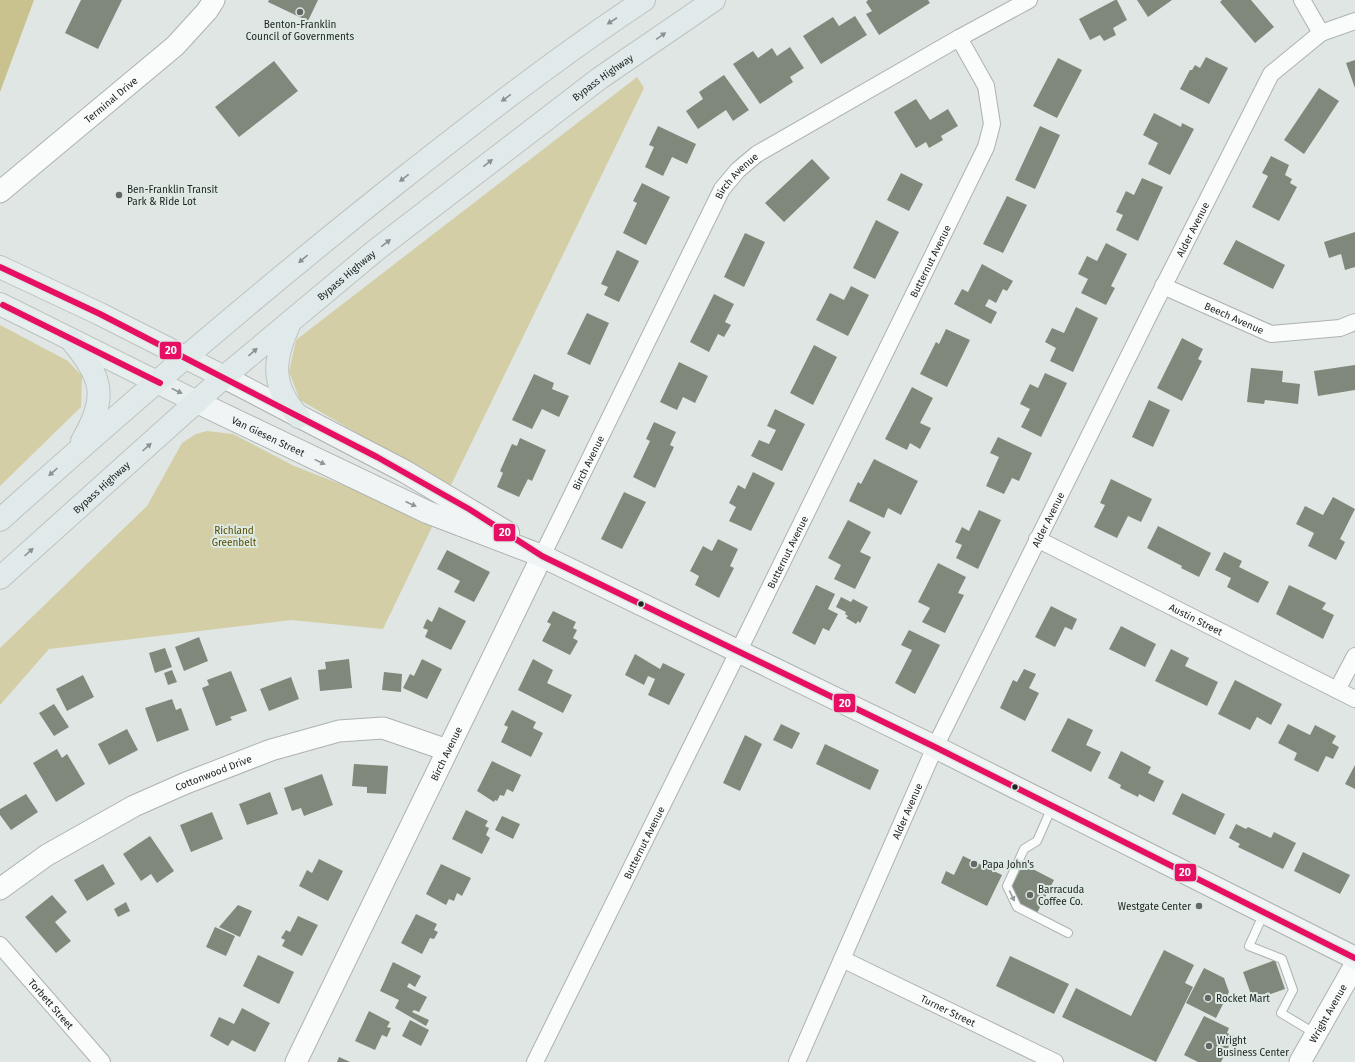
<svg xmlns="http://www.w3.org/2000/svg" width="1355" height="1062" font-family="'Fira Sans',sans-serif">
<rect width="100%" height="100%" fill="#e0e6e3"/>
<!-- green -->
<path fill="#d3cea6" d="M637,77L644,88L450,487L300,400L289,372L296,340Z
M0,325L68,361L82,376L81,407L0,486Z
M207,431L233,434L294,466L430,519L432,527L383,629L291,620L49,649L0,705V648L147,506L182,443L196,434Z"/>
<!-- forest -->
<path fill="#c9c28f" d="M0,0H34L0,92Z"/>
<!-- building -->
<path fill="#80887c" d="M81,0H122L98,49L65,33Z
M269,0H318L308,21L268,2Z
M868,0H928L930,3L879,35L866,14L872,11L866,2Z
M1115,0H1117L1127,20L1113,28L1116,35L1104,41L1100,35L1090,40L1079,19Z
M1137,0H1172L1148,17Z
M1222,0H1251L1274,27L1255,43L1220,2Z
M855,16L867,35L821,64L803,36L833,17L839,26Z
M790,47L804,68L790,77L793,82L760,104L733,64L753,51L758,58L772,48L777,56Z
M1206,57L1228,68L1209,104L1180,89L1190,70H1192L1195,65L1200,68Z
M1058,58L1082,70L1057,118L1033,106Z
M1355,60V88L1346,63Z
M274,61L298,91L239,137L215,107Z
M724,75L749,110L733,121L726,110L698,129L686,111L703,99L699,92Z
M1319,88L1339,101L1304,154L1284,140Z
M916,99L930,120L948,109L958,126L941,136L943,140L929,148L926,142L916,148L894,112Z
M1154,113L1181,127L1182,123L1194,129L1170,175L1148,164L1158,143L1143,135Z
M658,126L696,144L687,164L672,157L663,176L645,167L654,147L649,145Z
M1040,126L1060,135L1035,189L1015,180Z
M1271,156L1289,165L1285,175L1292,179L1290,183L1297,187L1279,221L1252,207L1268,176L1262,173Z
M812,159L830,178L784,222L765,203Z
M901,173L923,184L909,211L887,200Z
M1142,178L1163,187L1138,241L1116,230L1123,215L1116,212L1126,191L1134,195Z
M642,183L670,197L646,245L623,233L637,203L633,201Z
M1007,196L1027,205L1003,253L983,244Z
M876,220L899,232L875,279L853,268Z
M1355,232V267L1345,270L1341,254L1329,258L1324,242Z
M745,233L765,242L744,287L724,277Z
M1236,240L1285,265L1273,289L1223,264Z
M1106,243L1127,254L1111,286L1115,288L1106,305L1081,293L1088,279L1078,274L1087,256L1097,261Z
M617,250L639,261L619,302L604,295L608,287L601,284Z
M982,264L1013,281L1007,291L1003,289L996,303L989,299L985,306L997,312L991,324L954,304L962,289L968,292Z
M851,286L869,295L848,336L816,320L830,293L844,300Z
M714,294L734,304L725,322L731,325L724,337L718,334L709,352L690,342Z
M1076,307L1098,318L1073,372L1050,361L1056,348L1045,342L1052,328L1064,333Z
M587,313L609,323L590,365L567,354Z
M946,329L970,340L947,387L920,374L936,342L939,344Z
M1182,338L1203,349L1198,359L1202,361L1182,401L1157,388Z
M814,345L837,357L813,405L790,393Z
M679,362L708,376L695,403L683,397L677,410L660,402Z
M1355,365V390L1318,396L1314,371Z
M1251,368L1283,371L1282,382L1300,384L1298,404L1265,400L1264,404L1247,402Z
M1045,373L1067,383L1041,437L1021,427L1030,409L1020,404L1030,384L1038,388Z
M534,374L554,383L552,389L569,396L559,417L542,409L532,429L512,420Z
M912,387L933,398L920,423L931,428L920,449L910,443L907,450L885,439Z
M1149,400L1170,410L1153,447L1132,437Z
M775,409L805,424L782,471L751,456L759,440L769,444L776,430L767,426Z
M654,422L676,432L670,445L674,447L655,488L633,477L650,441L646,439Z
M998,437L1032,453L1019,481L1012,478L1004,494L986,486L999,457L990,453Z
M520,438L546,450L532,481L528,479L519,497L497,487L503,473L500,471L512,444L517,446Z
M874,459L918,481L901,515L888,508L884,518L849,501L858,482L861,484Z
M753,472L775,483L751,531L729,521L736,507L729,503L738,485L745,489Z
M1111,479L1152,499L1141,522L1128,516L1117,538L1094,527L1105,505L1100,503Z
M624,492L646,502L622,549L601,539Z
M1333,497L1355,509L1340,539L1345,542L1336,560L1308,546L1314,533L1296,524L1305,506L1323,515Z
M979,510L1001,520L978,569L956,558L962,545L955,542L962,527L969,531Z
M848,520L871,532L860,552L871,557L855,589L834,579L841,565L828,558Z
M1158,526L1211,553L1199,577L1181,568L1182,566L1147,548Z
M718,539L738,549L730,566L734,568L719,598L695,585L699,576L690,571L703,546L712,551Z
M447,550L490,572L474,602L454,592L460,581L437,569Z
M1224,552L1242,561L1239,567L1269,582L1258,603L1227,587L1231,578L1215,570Z
M938,563L966,577L958,593L964,595L945,633L922,622L930,608L918,602Z
M816,585L835,594L828,609L838,614L829,631L823,628L815,645L792,633Z
M1289,585L1326,603L1322,609L1334,615L1323,639L1276,614Z
M841,597L851,602L853,599L868,607L860,623L858,621L856,624L846,618L848,616L845,614L846,612L836,607Z
M1051,606L1077,619L1072,630L1065,627L1055,647L1035,637Z
M439,607L466,621L451,650L425,637L428,630L423,628L427,619L432,622Z
M553,611L576,622L573,628L577,630L573,638L578,641L570,655L542,641L551,624L547,622Z
M1121,626L1156,644L1145,667L1109,649Z
M909,630L940,645L915,694L895,683L912,650L901,645Z
M199,637L208,661L184,671L175,647Z
M165,648L172,667L155,673L149,653Z
M1171,649L1189,658L1185,666L1218,682L1207,706L1155,681Z
M635,654L660,669L663,663L685,674L669,705L648,695L655,679L648,676L644,685L625,675Z
M349,659L352,688L320,691L318,670L326,669L325,662Z
M422,659L442,669L427,699L403,688L410,674L414,676Z
M533,659L553,670L547,683L572,695L563,713L518,690Z
M1024,669L1036,674L1029,688L1039,693L1025,721L1000,708L1013,680L1017,682Z
M172,670L177,682L168,685L164,673Z
M231,671L247,711L230,717L232,720L216,726L202,688L209,685L207,680Z
M384,672L402,674L401,692L382,690Z
M83,675L94,697L67,711L56,689Z
M291,677L299,699L269,711L260,689Z
M1235,680L1282,704L1271,725L1257,717L1250,730L1218,714Z
M172,699L176,710L181,708L189,730L157,742L145,708Z
M54,704L69,727L54,736L39,713Z
M512,710L536,722L533,728L543,733L531,757L501,742L508,727L504,725Z
M1068,718L1093,730L1086,745L1101,752L1091,772L1051,751Z
M781,724L800,733L792,749L773,740Z
M1288,724L1310,735L1315,725L1336,736L1332,743L1339,747L1333,759L1326,756L1318,772L1294,760L1297,753L1278,743Z
M127,729L138,750L109,765L98,744Z
M745,735L762,744L740,791L723,783Z
M825,744L879,770L870,790L816,764Z
M57,749L62,758L67,754L85,784L56,802L33,763Z
M1121,751L1151,767L1148,773L1164,781L1154,802L1139,794L1138,797L1120,788L1121,785L1108,778Z
M492,761L521,775L513,792L507,789L504,796L500,795L497,801L495,800L494,802L477,791Z
M354,764L388,766L386,794L367,793V787L352,786Z
M1355,765V789L1345,784Z
M322,774L333,805L304,816L301,808L292,811L284,788Z
M270,792L278,814L247,825L239,804Z
M1182,793L1225,814L1215,835L1172,814Z
M26,794L38,812L11,830L0,815V809Z
M466,810L488,821L485,826L489,828L486,835L490,838L482,854L452,839Z
M212,812L223,839L191,852L180,825Z
M502,816L520,824L513,839L495,830Z
M1236,824L1246,829L1248,827L1271,838L1274,832L1296,843L1283,869L1238,847L1240,844L1229,838Z
M150,836L174,871L157,883L151,874L141,881L123,854Z
M1303,852L1350,875L1340,894L1294,871Z
M963,856L1002,875L987,906L941,883L946,871L954,875Z
M319,859L343,871L328,901L299,886L307,870L312,873Z
M103,864L115,884L87,901L74,880Z
M441,864L471,878L462,896L457,893L454,901L449,899L446,905L426,894Z
M1023,864L1054,880L1037,913L1017,903L1012,886Z
M52,895L67,912L55,922L71,941L56,953L25,917Z
M126,902L130,911L118,917L114,909Z
M238,905L252,911L240,937L219,927Z
M416,914L437,924L434,930L438,932L434,939L430,938L422,954L401,943Z
M298,916L318,925L302,956L282,946L285,940L281,938L286,930L290,932Z
M215,927L235,936L226,956L206,947Z
M1164,950L1194,965L1185,983L1193,987L1156,1062L1062,1017L1076,988L1131,1016Z
M258,955L294,972L279,1004L243,986Z
M1010,956L1069,984L1054,1014L996,986Z
M1275,960L1285,989L1253,1000L1243,972Z
M393,962L421,976L415,987L409,983L407,987L427,997L419,1012L414,1010L412,1012L429,1020L426,1026L395,1008L399,1000L380,991Z
M1204,968L1224,978L1229,992L1216,1018L1186,1003Z
M242,1008L270,1023L255,1052L232,1040L228,1046L210,1036L219,1017L234,1024Z
M369,1011L390,1022L387,1027L391,1028L387,1037L382,1035L375,1050L355,1041Z
M1204,1016L1229,1028L1227,1033L1234,1036L1221,1062H1198L1184,1055Z
M410,1020L429,1030L421,1046L402,1036Z
M339,1057L350,1062H337Z"/>
<g fill="none" stroke-linecap="round" stroke-linejoin="round">
<!-- service casing -->
<g stroke="#adb2af" stroke-width="10">
<path id="service" d="M1052,807L1037,841L1024,849L1007,886L1017,907L1068,933
M1264,913L1249,946L1282,959L1293,990L1281,1013L1316,1034"/>
</g>
<!-- minor casing -->
<g stroke="#adb2af" stroke-width="18">
<g id="minor">
<path d="M1302,0L1321,33"/>
<path id="s1" d="M1163,286L1271,334L1340,328L1355,322"/>
<path id="s2" d="M1037,539L1355,699"/>
<path id="s3" d="M542,556L722,189L738,170L757,154L959,38L1029,0"/>
<path d="M1337,690L1355,656"/>
<path id="s4" d="M0,945L102,1062"/>
<path id="s5" d="M842,959L1055,1062"/>
<path id="s6" d="M535,1062L747,634L986,147L992,124L986,86L959,38"/>
<path id="s7" d="M797,1062L935,747L1155,303L1271,74L1321,33L1355,21"/>
</g>
</g>
<!-- tertiary casing -->
<g stroke="#adb2af" stroke-width="23">
<g id="tertiary">
<path id="s8" d="M0,192L175,46L207,11L214,0"/>
<path id="s9" d="M0,889L47,855L134,806L186,783L271,750L339,731L383,728L447,750"/>
<path id="s10" d="M296,1062L542,556"/>
<path id="s11" d="M1300,1062L1355,965"/>
</g>
</g>
<!-- secondary casing -->
<g stroke="#adb2af" stroke-width="24">
<g id="secondary">
<path d="M224,377L404,471L508,533"/>
<path id="s12" d="M197,402L427,512L542,556L935,747L1355,958"/>
</g>
</g>
<!-- primary casing -->
<g stroke="#bfc2c0" stroke-width="24">
<path id="primary" d="M0,267L100,314L224,377
M0,304L197,402"/>
</g>
<!-- trunk casing -->
<g stroke="#bfc2c0" stroke-width="24">
<g id="trunk">
<path d="M290,323C273,359 270,386 299,417"/>
<path d="M71,340C103,378 108,397 82,441"/>
<path d="M0,520C129,404 261,291 397,183C477,120 558,57 644,0"/>
<path id="s13" d="M0,578L224,377L376,250L600,78L714,0"/>
</g>
</g>
<!-- service -->
<use href="#service" stroke="#fafbfb" stroke-width="8"/>
<!-- minor -->
<use href="#minor" stroke="#fafbfb" stroke-width="16"/>
<!-- tertiary -->
<use href="#tertiary" stroke="#fafbfb" stroke-width="21"/>
<!-- secondary -->
<use href="#secondary" stroke="#f0f4f4" stroke-width="22"/>
<!-- primary -->
<use href="#primary" stroke="#e7eeee" stroke-width="22"/>
<!-- trunk -->
<use href="#trunk" stroke="#e0eaea" stroke-width="22"/>
<!-- bus-1 casing -->
<g stroke="#dde9e3" stroke-width="9">
<path id="bus-1" d="M0,267L100,314L377,457L469,509L542,556L935,747L1355,958
M3,305L160,383"/>
</g>
<!-- bus-1 -->
<use href="#bus-1" stroke="#e60f63" stroke-width="6"/>
</g>
<!-- one-way arrows -->
<defs><path id="oneway-solid" d="M-6-.8H1V-3.2L6.5 0L1 3.2V.8H-6Z"/></defs>
<g fill="#8a9190">
<use href="#oneway-solid" transform="translate(612 21) rotate(147)"/>
<use href="#oneway-solid" transform="translate(661 36) rotate(-35)"/>
<use href="#oneway-solid" transform="translate(506 98) rotate(144)"/>
<use href="#oneway-solid" transform="translate(488 163) rotate(-38)"/>
<use href="#oneway-solid" transform="translate(404 178) rotate(142)"/>
<use href="#oneway-solid" transform="translate(386 243) rotate(-38)"/>
<use href="#oneway-solid" transform="translate(303 259) rotate(140)"/>
<use href="#oneway-solid" transform="translate(253 352) rotate(-41)"/>
<use href="#oneway-solid" transform="translate(147 447) rotate(-42)"/>
<use href="#oneway-solid" transform="translate(53 472) rotate(138)"/>
<use href="#oneway-solid" transform="translate(29 552) rotate(-42)"/>
</g>
<use fill="#8d9493" href="#oneway-solid" transform="translate(177 391) rotate(26)"/>
<g fill="#929796">
<use href="#oneway-solid" transform="translate(320 462) rotate(26)"/>
<use href="#oneway-solid" transform="translate(411 504) rotate(24)"/>
</g>
<use fill="#989b9a" href="#oneway-solid" transform="translate(1012 896) rotate(64)"/>
<!-- markers -->
<g fill="#636966" stroke="#dde9e3" stroke-width="1.5">
<circle cx="300" cy="12" r="4"/>
<circle cx="119" cy="195" r="4"/>
<circle cx="974" cy="864" r="4"/>
<circle cx="1030" cy="895" r="4"/>
<circle cx="1199" cy="906" r="4"/>
<circle cx="1208" cy="998" r="4"/>
<circle cx="1209" cy="1046" r="4"/>
</g>
<g fill="#202523" stroke="#dde9e3" stroke-width="1.5">
<circle cx="641" cy="604" r="3.5"/>
<circle cx="1015" cy="787" r="3.5"/>
</g>
<g text-anchor="middle" stroke-width="4" stroke-linejoin="round" paint-order="stroke">
<!-- poi labels -->
<g font-size="10" fill="#202523" stroke="#dde9e3" text-anchor="start">
<text x="300" y="28" text-anchor="middle">Benton-Franklin<tspan x="300" dy="12">Council of Governments</tspan></text>
<text x="127" y="193">Ben-Franklin Transit<tspan x="127" dy="12">Park &amp; Ride Lot</tspan></text>
<text x="982" y="868">Papa John's</text>
<text x="1038" y="893">Barracuda<tspan x="1038" dy="12">Coffee Co.</tspan></text>
<text x="1191" y="910" text-anchor="end">Westgate Center</text>
<text x="1216" y="1002">Rocket Mart</text>
<text x="1217" y="1044">Wright<tspan x="1217" dy="12">Business Center</tspan></text>
</g>
<!-- street labels -->
<g font-size="10" fill="#202523" stroke="#dde9e3">
<text dy="4" stroke="none"><textPath href="#s13" startOffset="784">Bypass Highway</textPath></text>
<text dy="4" stroke="none"><textPath href="#s8" startOffset="144">Terminal Drive</textPath></text>
<text dy="4" stroke="none"><textPath href="#s3" startOffset="428">Birch Avenue</textPath></text>
<text dy="4" stroke="none"><textPath href="#s7" startOffset="922">Alder Avenue</textPath></text>
<text dy="4" stroke="none"><textPath href="#s6" startOffset="893">Butternut Avenue</textPath></text>
<text dy="4" stroke="none"><textPath href="#s13" startOffset="460">Bypass Highway</textPath></text>
<text dy="4" stroke="none"><textPath href="#s1" startOffset="78">Beech Avenue</textPath></text>
<text dy="4" stroke="none"><textPath href="#s12" startOffset="79">Van Giesen Street</textPath></text>
<text dy="4" stroke="none"><textPath href="#s3" startOffset="104">Birch Avenue</textPath></text>
<text dy="4" stroke="none"><textPath href="#s13" startOffset="136">Bypass Highway</textPath></text>
<text dy="4" stroke="none"><textPath href="#s7" startOffset="598">Alder Avenue</textPath></text>
<text dy="4" stroke="none"><textPath href="#s6" startOffset="569">Butternut Avenue</textPath></text>
<text dy="4" stroke="none"><textPath href="#s2" startOffset="178">Austin Street</textPath></text>
<text dy="4" stroke="none"><textPath href="#s10" startOffset="343">Birch Avenue</textPath></text>
<text dy="4" stroke="none"><textPath href="#s9" startOffset="244">Cottonwood Drive</textPath></text>
<text dy="4" stroke="none"><textPath href="#s7" startOffset="274">Alder Avenue</textPath></text>
<text dy="4" stroke="none"><textPath href="#s6" startOffset="245">Butternut Avenue</textPath></text>
<text dy="4" stroke="none"><textPath href="#s4" startOffset="78">Torbett Street</textPath></text>
<text dy="4" stroke="none"><textPath href="#s5" startOffset="118">Turner Street</textPath></text>
<text dy="4" stroke="none"><textPath href="#s11" startOffset="56">Wright Avenue</textPath></text>
</g>
<!-- park labels -->
<g font-size="10" fill="#594d03" stroke="#dde9e3">
<text x="234" y="534">Richland<tspan x="234" dy="12">Greenbelt</tspan></text>
</g>
</g>
<g stroke="#dde9e3" stroke-width="1.5">
<rect x="159" y="341" width="23" height="19" rx="4" fill="#e60f63"/>
<rect x="493" y="523" width="23" height="19" rx="4" fill="#e60f63"/>
<rect x="833" y="693" width="23" height="20" rx="4" fill="#e60f63"/>
<rect x="1174" y="863" width="23" height="19" rx="4" fill="#e60f63"/>
</g>
<g font-size="11" text-anchor="middle" font-weight="bold" fill="#fff">
<text x="171" y="354">20</text>
<text x="505" y="536">20</text>
<text x="845" y="707">20</text>
<text x="1185" y="876">20</text>
</g>
</svg>
